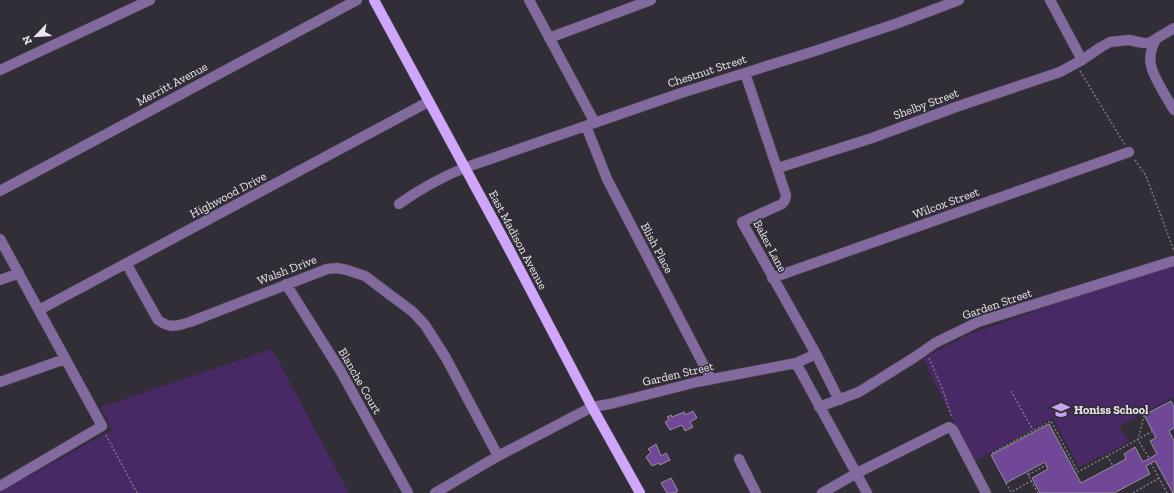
<svg xmlns="http://www.w3.org/2000/svg" width="1174" height="493" font-family="'Zilla Slab',serif">
<rect width="100%" height="100%" fill="#322e37"/>
<!-- green -->
<path fill="#482865" d="M1174,261V397L1119,426L1129,442L1079,467L1053,418L973,462L923,358L968,335Z
M272,349L349,493H0V492L112,430L101,407Z"/>
<!-- building -->
<path fill="#704897" stroke="#95909b" d="M1171,401L1174,407V428L1169,431L1174,441V493H1173L1155,461L1146,466L1150,474L1114,493H1040L1032,478L1048,469L1045,462L1006,483L991,455L1049,424L1081,483L1126,459L1124,454L1135,447L1143,462L1157,454L1150,441L1156,438L1144,415Z
M693,411L697,418L690,422L693,427L685,431L682,425L670,430L665,422L669,420L667,417L671,415L672,417L684,412L685,415Z
M656,444L661,456L666,453L670,460L660,465L659,463L652,466L646,457L651,452L648,449Z
M671,478L678,491L675,493H667L661,483Z"/>
<g fill="none" stroke-linecap="round" stroke-linejoin="round">
<!-- minor casing -->
<g stroke="#4f4b54" stroke-width="11">
<path id="minor" d="M529,0L595,123
M1050,0L1082,60
M549,38L651,0
M1155,41C1151,49 1149,56 1151,65C1152,75 1168,100 1174,110
M0,70L150,0
M745,73L786,195L785,200L782,204L742,222L816,354L839,400
M586,126L607,179L711,379
M778,168L872,138L956,107L1060,72L1082,60L1101,47L1110,42L1129,40L1143,43H1149L1174,28
M0,191L357,0
M399,204C420,189 440,178 464,168L681,93L818,50L898,23L959,0
M0,239L102,426L0,486
M126,263L158,320C171,329 175,326 190,322L327,269L337,268L347,270L365,276L413,312L425,325L446,358L498,456
M772,278L1129,152
M0,280L19,273
M286,284L340,370L408,493
M39,310L428,102
M796,363L867,493
M0,382L65,359
M819,407L859,392L915,357L935,343L978,322L1173,261
M739,459L756,493
M435,493L498,456L592,407L610,404L697,382L796,363L816,354
M822,493L857,473L949,427L953,430L986,493"/>
</g>
<!-- major casing -->
<g stroke="#4f4b54" stroke-width="11">
<path id="major" d="M374,0L509,249L592,407L640,493"/>
</g>
<!-- path -->
<path stroke="#7b7880" stroke-width="1.5" stroke-dasharray="2 2" stroke-linecap="butt" d="M1080,71L1125,145
M1135,160L1146,176L1173,248V251
M929,358L943,390L952,418
M1011,391L1033,430
M1144,415L1138,440L1149,458
M106,435L137,493
M992,453L1051,421L1078,472L1153,431
M1107,456L1113,466
M1151,463L1167,493
M1028,475L1046,465
M1031,481L1038,493
M1006,483L1011,492L1031,481L1027,472
M1133,493L1159,478"/>
<!-- minor -->
<use href="#minor" stroke="#82699e" stroke-width="10"/>
<!-- major -->
<use href="#major" stroke="#d0a6fd" stroke-width="10"/>
</g>
<!-- icons -->
<defs>
<g id="school-bare" transform="scale(1.38)"><path d="M0-5L7-2L0 1L-7-2ZM-4 1L0 2.5L4 1V4Q0 6-4 4Z" fill="#c8a6ef" stroke="#322e37" stroke-width="2.5" paint-order="stroke"/></g>
</defs>
<g fill-rule="evenodd">
<use href="#school-bare" x="1061" y="410"/>
</g>
<g text-anchor="middle" stroke-width="3" stroke-linejoin="round" paint-order="stroke">
<!-- street labels -->
<g font-size="12" fill="#e9e6ec" stroke="#322e37">
<text transform="translate(707 71) rotate(-18)" y="4">Chestnut Street</text>
<text transform="translate(172 84) rotate(-28)" y="4">Merritt Avenue</text>
<text transform="translate(926 104) rotate(-20)" y="4">Shelby Street</text>
<text transform="translate(228 195) rotate(-28)" y="4">Highwood Drive</text>
<text transform="translate(946 203) rotate(-20)" y="4">Wilcox Street</text>
<text transform="translate(518 240) rotate(62)" y="4">East Madison Avenue</text>
<text transform="translate(770 246) rotate(62)" y="4">Baker Lane</text>
<text transform="translate(657 248) rotate(62)" y="4">Blish Place</text>
<text transform="translate(287 270) rotate(-21)" y="4">Walsh Drive</text>
<text transform="translate(997 304) rotate(-19)" y="4">Garden Street</text>
<text transform="translate(678 374) rotate(-13)" y="4">Garden Street</text>
<text transform="translate(360 381) rotate(60)" y="4">Blanche Court</text>
</g>
<!-- poi labels -->
<g font-size="12" font-weight="bold" fill="#e9e6ec" stroke="#322e37" text-anchor="start">
<text x="1074" y="414">Honiss School</text>
</g>
</g>
<!-- north arrow -->
<g transform="translate(36 36) rotate(245)" stroke="#322e37" stroke-width="3" paint-order="stroke">
<path d="M0-3L7 15L0 10L-7 15Z" fill="#e9e6ec"/>
<text y="-6" font-size="11" font-weight="bold" text-anchor="middle" fill="#e9e6ec">N</text>
</g>
</svg>
